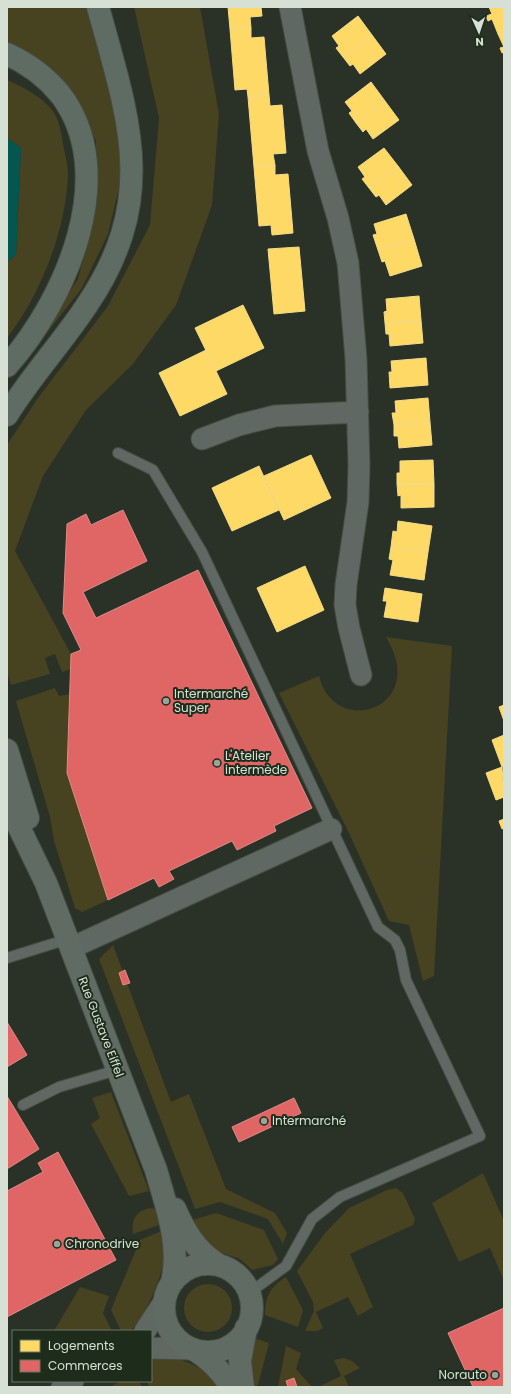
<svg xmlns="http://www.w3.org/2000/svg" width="511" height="1394" font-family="Poppins,sans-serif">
<rect width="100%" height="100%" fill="#2a3228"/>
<!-- green -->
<path fill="#47421f" d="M7,7H87L120,118L123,171L108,234L82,288L20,367L78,279L96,209V141L62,79L7,43Z
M134,7H200L219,114L212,205L176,305L133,364L86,410L43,476L15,551L71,654V669L62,672L55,654L45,658L50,674L11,685L7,671V445L38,398L108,306L150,225L159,118Z
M7,80C22,86 42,97 52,110C59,118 62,135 63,144C65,154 68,165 68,175C66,230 41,294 7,338V262L16,255L21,148L7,138Z
M386,637L452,646L434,976L423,981L409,925L389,921L349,833L279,693L319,676C334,739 430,709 386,637Z
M55,688L59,696L70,694L67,773L108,900L82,912L75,908L54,841L50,817L16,701Z
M113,945L171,1102L189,1094L226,1189L275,1213L287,1233L283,1244L268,1219L220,1202L195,1209L99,959Z
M111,1092L149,1191L129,1196L91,1124L100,1118L92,1098Z
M483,1173L504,1221V1281L490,1248L459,1262L432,1203Z
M396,1188L403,1193L415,1219L413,1225L350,1254L373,1307L358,1316L348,1297L316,1312L323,1328L317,1331H305L314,1311L313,1302L297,1271L325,1233L349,1208L387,1190Z
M149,1208L157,1209L162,1224L133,1234C131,1220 135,1212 149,1208Z
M216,1213L264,1230L278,1259L273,1265L252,1270L240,1259L205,1247L189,1221Z
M164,1230C164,1238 166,1247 165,1255C163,1274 145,1319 130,1331H121L111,1310L140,1240Z
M286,1277L303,1310L298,1327L265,1315C265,1296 270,1287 286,1277Z
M184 1308a24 24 0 1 1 48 0a24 24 0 1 1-48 0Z
M80,1287L109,1296L103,1313L112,1331H54Z
M257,1339L269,1343L258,1385L251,1387L249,1379L251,1345Z
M286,1346L301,1353L296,1369L312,1387H278Z
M167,1355C186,1362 210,1368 220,1387H149L147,1381H151V1358Z
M344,1358L352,1361L360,1368L344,1376L349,1387H318L341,1376L334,1360Z
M121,1381H139L142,1387H110Z"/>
<!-- water -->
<path fill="#05564e" d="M7,138L21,148L16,255L7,262Z"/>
<!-- homes -->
<path fill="#ffd966" stroke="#f3db87" d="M228,7H261L262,16L250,17L251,28L230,29Z
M489,7H504V31L498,34L492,19L488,21L486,16L492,14Z
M358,16L372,35L343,57L336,48L339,46L332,36Z
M251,28V38L264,37L269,95L248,97L247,89L235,90L230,29Z
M504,31V52L502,53L500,48L504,47L498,34Z
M372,35L386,54L360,74L353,64L350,66L343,57Z
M371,82L385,101L356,123L349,113L352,111L345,102Z
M269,95L270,106L282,105L286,153L273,154L275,165L254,167L248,97Z
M385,101L399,120L373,139L366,129L363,132L356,123Z
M384,148L398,166L369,188L362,179L365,177L358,167Z
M275,165V175L288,174L293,233L272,235L271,225L259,226L254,167Z
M398,166L412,185L386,205L379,195L376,197L369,188Z
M406,214L414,239L378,250L373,235L377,234L374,224Z
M414,239L422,266L390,276L385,261L382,262L378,250Z
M299,247L305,311L274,314L268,249Z
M419,296L421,320L385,323L384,312L387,311L386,299Z
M243,305L264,348L216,371L195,328Z
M421,320L423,343L390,346L389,334H386L385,323Z
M206,350L227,394L180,416L159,373Z
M426,358L428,385L390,388L389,372H392L391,361Z
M428,398L430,422L394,425L392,413H396L395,401Z
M430,422L432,445L399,448L398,436H394V425Z
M311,455L331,498L284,520L264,476Z
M433,460L434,484H397V473H400V461Z
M259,466L279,510L232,531L212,488Z
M397,484H434V507L401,508V495L398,496Z
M398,521L432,526L428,552L391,547L393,531L397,532Z
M391,547L428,552L424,580L390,575L393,560L389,559Z
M305,566L324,610L277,632L257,588Z
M385,588L422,594L418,622L384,617L387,601H383Z
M504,705V721L499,707Z
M504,735V766L502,767L492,740Z
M502,767L504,797L496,800L486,773Z
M504,819V828L502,829L499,821Z"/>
<!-- shops -->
<path fill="#e06666" stroke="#dd8b87" d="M123,510L147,561L83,592L96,618L198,570L312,808L274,826L276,831L237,850L232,841L169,871L174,879L159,887L154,878L108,900L67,773L71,654L81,650L63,613L67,524L86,514L91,525Z
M125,970L130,983L123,985L119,973Z
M7,1022L27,1055L7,1067Z
M7,1096L39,1149L7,1169Z
M294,1098L301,1113L239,1142L232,1127Z
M58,1152L116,1260L7,1317V1191L43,1172L38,1163Z
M504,1308V1387H473L448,1333Z
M294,1378L297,1387H288L286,1381Z"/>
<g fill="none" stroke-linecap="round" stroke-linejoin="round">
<!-- service casing -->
<g stroke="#464d44" stroke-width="12">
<path id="service" d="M118,453L153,470L202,552L378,927L395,940L400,950L406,980L480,1136L340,1197L312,1219L286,1266L249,1293
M7,958L68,939
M23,1105L59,1087L117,1070"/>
</g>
<!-- minor casing -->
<g stroke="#464d44" stroke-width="23">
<path id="minor" d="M290,7L318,151L338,218L348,263L356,359L359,465L358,502L346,585L345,605L349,628L361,675
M202,439L239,425L275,416L358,412
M71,948L331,829
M145,1331L164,1302
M151,1348L193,1349
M62,1387L73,1381"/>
</g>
<!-- secondary casing -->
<g stroke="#464d44" stroke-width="24">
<path id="secondary" d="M7,750L28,818
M7,799L15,819L46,883L156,1170C166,1206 181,1244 172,1282
M175,1209C185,1232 197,1252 219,1265
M164 1308a44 44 0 1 1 88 0a44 44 0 1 1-88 0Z
M193,1349C210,1359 221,1370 231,1387
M243,1387L240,1361L246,1328"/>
</g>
<!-- trunk casing -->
<g stroke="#464d44" stroke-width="24">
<path id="trunk" d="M7,54C27,63 46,77 60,94C121,173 66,300 7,366
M7,415C31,376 62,343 87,305C159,198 129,120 98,7"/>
</g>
<!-- service -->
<use href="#service" stroke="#5f6863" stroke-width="10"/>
<!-- minor -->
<use href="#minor" stroke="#5f6863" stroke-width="21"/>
<!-- secondary -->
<use href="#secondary" stroke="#606b64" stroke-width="22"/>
<!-- trunk -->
<use href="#trunk" stroke="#5f6c64" stroke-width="22"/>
</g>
<!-- markers -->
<g fill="#9aa398" stroke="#1d2c1b" stroke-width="1.5">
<circle cx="166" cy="701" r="4"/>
<circle cx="217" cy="763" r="4"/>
<circle cx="264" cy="1121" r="4"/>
<circle cx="57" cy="1244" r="4"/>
<circle cx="495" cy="1375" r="4"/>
</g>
<g text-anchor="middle" stroke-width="4" stroke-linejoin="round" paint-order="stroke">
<!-- poi labels -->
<g font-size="12" fill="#d6e0d4" stroke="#1d2c1b" text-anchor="start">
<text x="174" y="698">Intermarché<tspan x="174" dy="14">Super</tspan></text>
<text x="225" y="760">L'Atelier<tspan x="225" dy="14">intermède</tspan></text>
<text x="272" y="1125">Intermarché</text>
<text x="65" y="1248">Chronodrive</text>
<text x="487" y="1379" text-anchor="end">Norauto</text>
</g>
<!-- street labels -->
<g font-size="12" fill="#d6e0d4" stroke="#1d2c1b">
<text transform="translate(101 1027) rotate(69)" y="4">Rue Gustave Eiffel</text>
</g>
</g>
<!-- border -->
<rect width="511" height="1394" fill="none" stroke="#d6e0d4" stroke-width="16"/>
<!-- legend -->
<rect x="12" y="1330" width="140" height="52" fill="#1d2c1b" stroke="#677465"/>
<rect x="20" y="1340" width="20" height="12" fill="#ffd966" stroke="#677465"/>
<text x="48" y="1350" font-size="12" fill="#d6e0d4">Logements</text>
<rect x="20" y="1360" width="20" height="12" fill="#e06666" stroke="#677465"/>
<text x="48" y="1370" font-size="12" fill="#d6e0d4">Commerces</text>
<!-- north arrow -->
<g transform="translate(479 32) rotate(177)" stroke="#1d2c1b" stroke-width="3" paint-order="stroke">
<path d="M0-3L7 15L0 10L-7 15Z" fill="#d6e0d4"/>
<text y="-6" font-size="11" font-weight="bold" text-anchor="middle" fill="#d6e0d4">N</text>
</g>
</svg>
